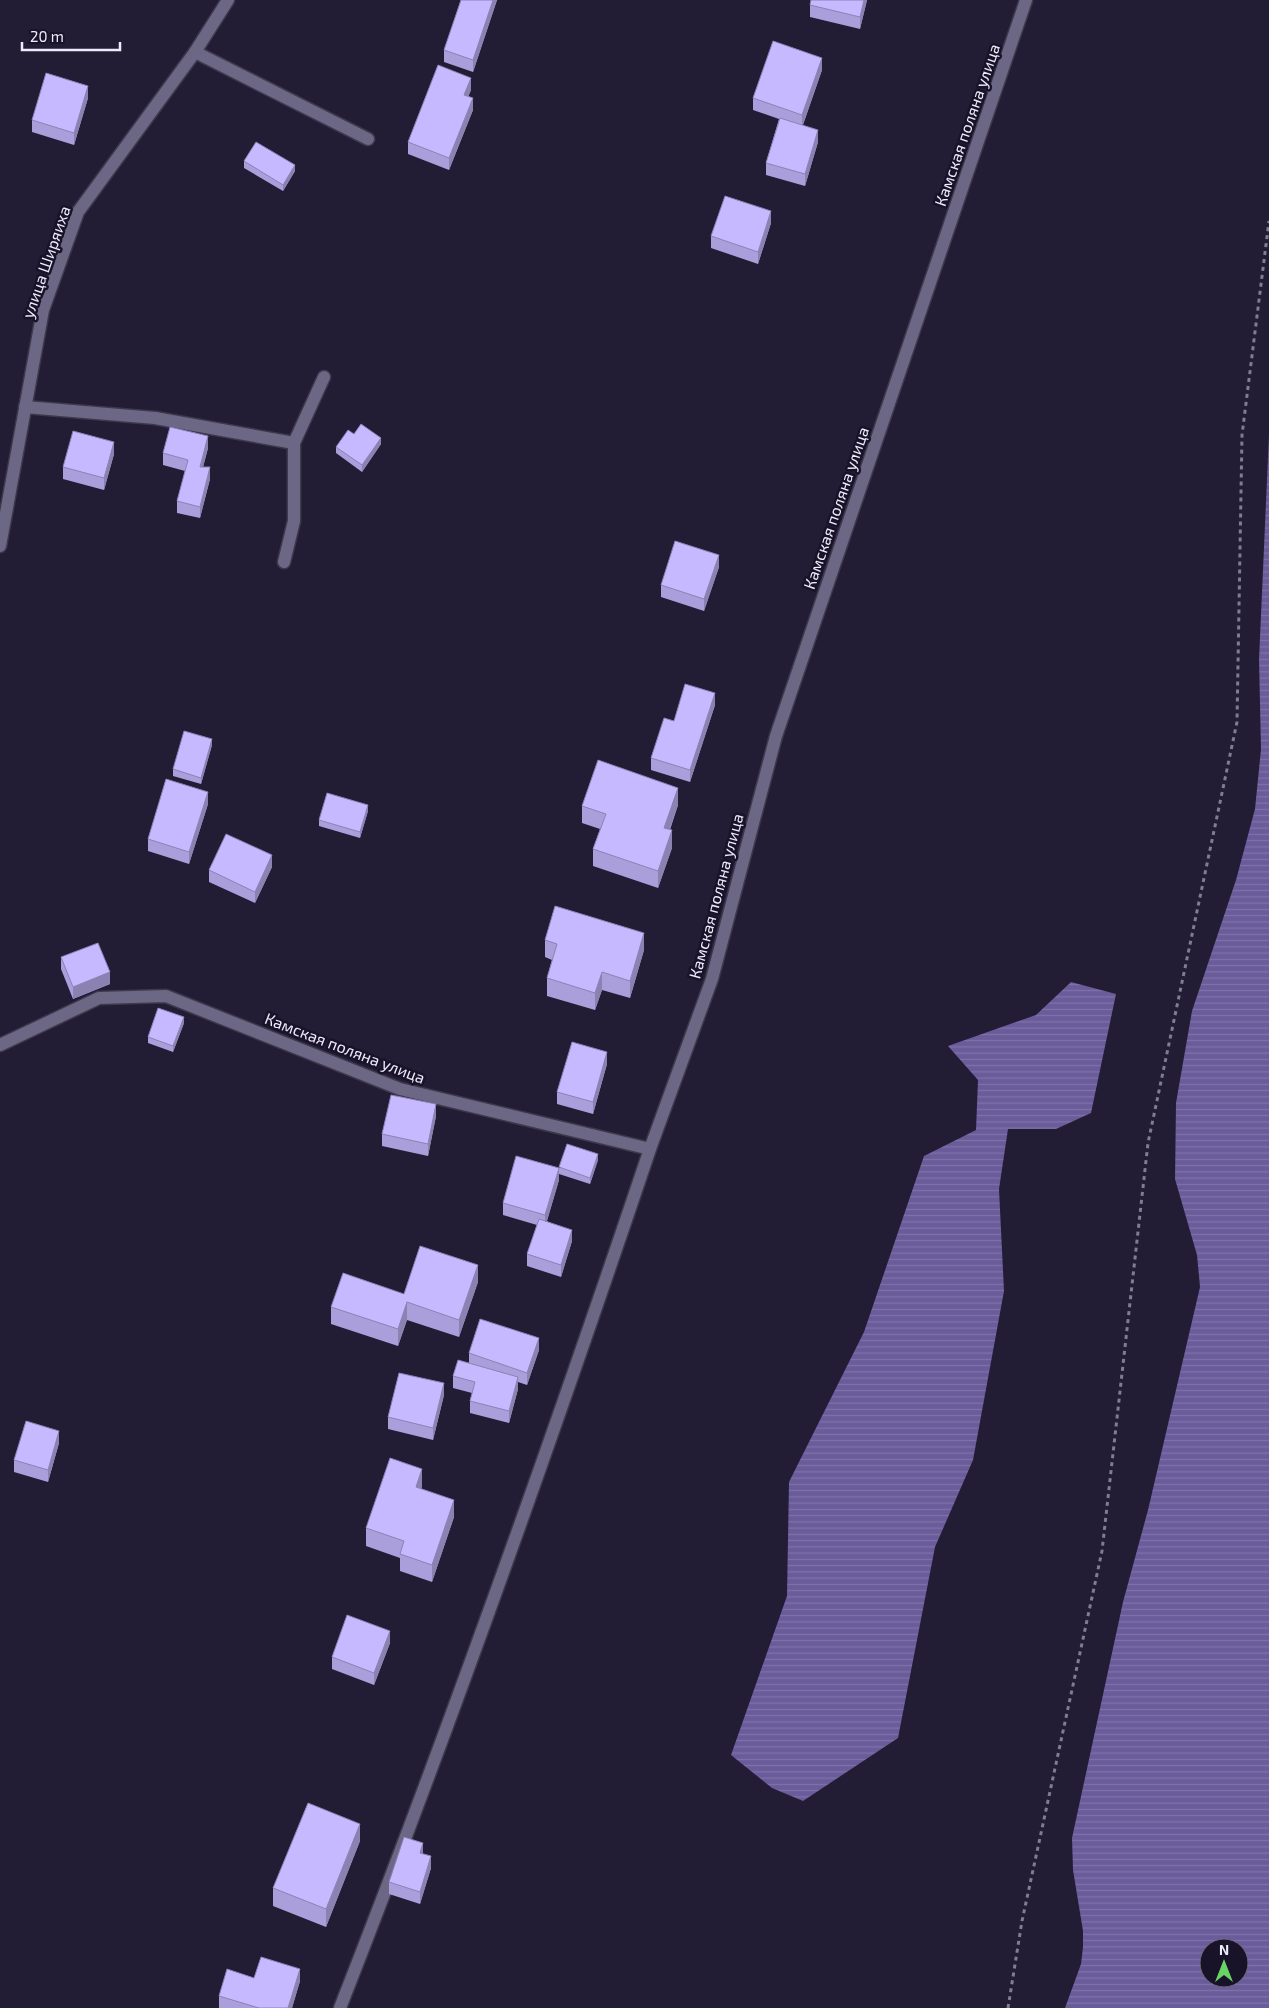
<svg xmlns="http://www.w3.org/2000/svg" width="1269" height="2008" font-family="'Exo 2',sans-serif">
<defs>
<pattern id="water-rules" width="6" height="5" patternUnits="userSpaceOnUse" patternTransform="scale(1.25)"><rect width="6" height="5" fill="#6a5b9a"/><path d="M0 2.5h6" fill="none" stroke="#8073a9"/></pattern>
</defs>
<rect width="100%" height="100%" fill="#221c35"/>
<!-- water -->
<path fill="url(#water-rules)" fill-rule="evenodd" d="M1269,435V2008H1065L1081,1964L1083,1947V1931L1073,1870L1072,1838L1123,1602L1148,1510L1200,1287L1197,1255L1175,1179L1176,1103L1192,1011L1236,880L1255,809L1261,749L1259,660ZM1209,1948H1239V1978H1209Z
M1071,982L1116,994L1091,1113L1056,1129H1008L999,1189L1004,1291L973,1460L935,1547L898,1738L803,1801L772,1788L731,1755L787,1596L789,1482L864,1332L924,1156L976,1130L978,1080L948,1046L1036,1015Z"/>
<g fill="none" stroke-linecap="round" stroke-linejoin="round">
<!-- service casing -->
<g stroke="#3e384d" stroke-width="15">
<path id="service" d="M195,52L368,139
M25,407L155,418L294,443L324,377
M284,562L294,521V443"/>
</g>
<!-- minor casing -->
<g stroke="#3e384d" stroke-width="15">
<path id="minor" d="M0,546L43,310L78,212L195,52L228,0
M0,1045L99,998L166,996L400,1089L650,1149L712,979L776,736L1026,0
M340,2008C451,1725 553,1437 650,1149"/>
</g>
<!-- path -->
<path stroke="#807c91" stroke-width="3" stroke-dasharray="4 4" stroke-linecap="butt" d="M1008,2008L1022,1921L1102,1551L1148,1143L1237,722L1242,435L1269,221"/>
<!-- service -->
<use href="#service" stroke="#6c6784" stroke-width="12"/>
<!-- minor -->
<use href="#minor" stroke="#6c6784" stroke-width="12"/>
</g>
<!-- wall -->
<path fill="#ab9fdb" d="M461,0H497L473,72L444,62V50Z
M811,0H867L860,29L810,17V5Z
M822,70L803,125L818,142L805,186L766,175V163L779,119L753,110V98Z
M471,90L468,97L473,110L449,170L408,154V142Z
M88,98L74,145L32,132V120Z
M244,161L295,171L283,191L244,168Z
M771,223L758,264L711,248V236Z
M354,434L381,444L362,472L336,453V447Z
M208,448L203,467L210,479L200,518L177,513V501L185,471L163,465V453Z
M114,454L104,490L63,479V467Z
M719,567L704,611L661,597V585Z
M715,705L690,782L651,770V758L674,721Z
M212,745L201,784L173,776V769Z
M208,804L189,864L148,851V839Z
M678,805L670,830L672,848L658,888L593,866V849L600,829L582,823V806Z
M368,811L360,838L319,826V820Z
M272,867L255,903L209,882V870Z
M545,940L644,950L630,998L602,990L595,1010L547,996V978L552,960L545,957Z
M61,957L110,984L73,999L61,969Z
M184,1023L173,1052L148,1043V1037Z
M607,1064L593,1114L557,1104V1092Z
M436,1116L428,1156L382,1146V1134Z
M598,1160L590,1184L559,1174V1180L547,1221L572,1241L561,1277L527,1266V1254L537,1225L503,1215V1203L559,1168Z
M478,1282L459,1337L407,1320L398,1346L331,1324V1307L404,1294Z
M539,1350L527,1385L518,1382V1389L509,1423L470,1413V1401L472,1393L453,1388V1376L469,1363V1353Z
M444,1395L433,1440L388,1429V1417Z
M59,1443L48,1482L14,1472V1460Z
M422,1487L421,1489L454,1517L432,1582L400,1571V1558L366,1546V1528Z
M390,1643L374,1685L332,1669V1657Z
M360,1841L326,1927L273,1906V1888Z
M423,1854L431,1868L420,1904L389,1894V1882Z
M254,1978L300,1981L292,2008H219V1996Z"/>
<!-- shaded-wall -->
<path fill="#8b82b2" d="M493,0H497L473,72V60Z
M864,0H867L860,29V17Z
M822,58V70L802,127V115Z
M471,78V90L464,107V95Z
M88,86V98L74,145V133Z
M473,98V110L449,170V158Z
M818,130V142L805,186V174Z
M295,165V171L283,191V185Z
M771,211V223L758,264V252Z
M208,436V448L200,479V467Z
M381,438V444L362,472V465Z
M114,442V454L104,490V478Z
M210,467V479L200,518V507Z
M719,555V567L704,611V599Z
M715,693V705L690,782V770Z
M212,739V745L201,784V778Z
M678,788V805L664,845V828Z
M208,792V804L189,864V852Z
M368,805V811L360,838V832Z
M672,830V848L658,888V871Z
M272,855V867L255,903V892Z
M644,933V950L630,998V981Z
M110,972V984L73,999V987Z
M602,972V990L595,1010V993Z
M184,1017V1023L173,1052V1046Z
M607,1052V1064L593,1114V1102Z
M436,1104V1116L428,1156V1144Z
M598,1154V1160L590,1184V1178Z
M559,1168V1180L545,1227V1215Z
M572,1230V1241L561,1277V1265Z
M478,1265V1282L459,1337V1320Z
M407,1302V1320L398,1346V1329Z
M539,1338V1350L527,1385V1373Z
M518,1377V1389L509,1423V1411Z
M444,1383V1395L433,1440V1428Z
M59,1431V1443L48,1482V1470Z
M422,1469V1487L416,1504V1487Z
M454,1500V1517L432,1582V1565Z
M390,1631V1643L374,1685V1673Z
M360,1824V1841L326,1927V1909Z
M423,1843V1855L420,1853Z
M431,1856V1868L420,1904V1892Z
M300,1969V1981L292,2008H288Z"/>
<!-- building -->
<path fill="#c7b9ff" stroke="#8b82b2" d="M461,0H493L473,60L444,50Z
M811,0H864L860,17L810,5Z
M773,41L822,58L802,115L753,98Z
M438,65L471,78L464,95L473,98L449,158L408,142Z
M46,73L88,86L74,133L32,120Z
M780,118L818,130L805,174L766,163Z
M256,142L295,165L283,185L244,161Z
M725,196L771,211L758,252L711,236Z
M361,424L381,438L362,465L336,447L348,430L354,434Z
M170,427L208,436L200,467H210L200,507L177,501L188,460L163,453Z
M73,431L114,442L104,478L63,467Z
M675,541L719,555L704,599L661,585Z
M685,684L715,693L690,770L651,758L664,718L674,721Z
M184,731L212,739L201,778L173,769Z
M598,760L678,788L664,828L672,830L658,871L593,849L606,814L582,806Z
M166,779L208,792L189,852L148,839Z
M327,793L368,805L360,832L319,820Z
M226,834L272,855L255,892L209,870Z
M555,906L644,933L630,981L602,972L595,993L547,978L557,944L545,940Z
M98,943L110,972L73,987L61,957Z
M158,1008L184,1017L173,1046L148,1037Z
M572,1042L607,1052L593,1102L557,1092Z
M391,1095L436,1104L428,1144L382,1134Z
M567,1144L598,1154L590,1178L559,1167Z
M516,1156L559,1168L545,1215L503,1203Z
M539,1219L572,1230L561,1265L527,1254Z
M420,1246L478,1265L459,1320L407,1302L398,1329L331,1307L343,1273L404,1294Z
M480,1319L539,1338L527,1373L469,1353Z
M458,1360L518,1377L509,1411L470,1401L475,1382L453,1376Z
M399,1373L444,1383L433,1428L388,1417Z
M26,1421L59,1431L48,1470L14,1460Z
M390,1458L422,1469L416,1487L454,1500L432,1565L400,1554L404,1541L366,1528Z
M347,1615L390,1631L374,1673L332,1657Z
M308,1803L360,1824L326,1909L273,1888Z
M404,1837L423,1843L420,1853L431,1856L420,1892L389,1882Z
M261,1957L300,1969L288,2008H259L219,1996L227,1969L254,1978Z"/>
<g text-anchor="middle" stroke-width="5" stroke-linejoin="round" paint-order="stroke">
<!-- street labels -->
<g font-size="16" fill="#eeebfc" stroke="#19132a">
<text transform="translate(967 125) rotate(-71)" y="6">Камская поляна улица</text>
<text transform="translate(46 262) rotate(-71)" y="6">улица Ширяиха</text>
<text transform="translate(836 508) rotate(-71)" y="6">Камская поляна улица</text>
<text transform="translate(716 896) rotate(-75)" y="6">Камская поляна улица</text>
<text transform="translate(345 1048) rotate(21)" y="6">Камская поляна улица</text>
</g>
</g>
<!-- north arrow -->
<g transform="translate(1224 1963)"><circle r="24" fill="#19132a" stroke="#6e697e"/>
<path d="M0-4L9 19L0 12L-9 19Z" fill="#68d465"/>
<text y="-8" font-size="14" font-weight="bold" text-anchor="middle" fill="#eeebfc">N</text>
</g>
<!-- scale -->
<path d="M22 42v8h98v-8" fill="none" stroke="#eeebfc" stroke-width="2.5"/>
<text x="30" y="42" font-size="15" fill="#eeebfc" stroke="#19132a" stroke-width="4" paint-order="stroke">20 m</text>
</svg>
